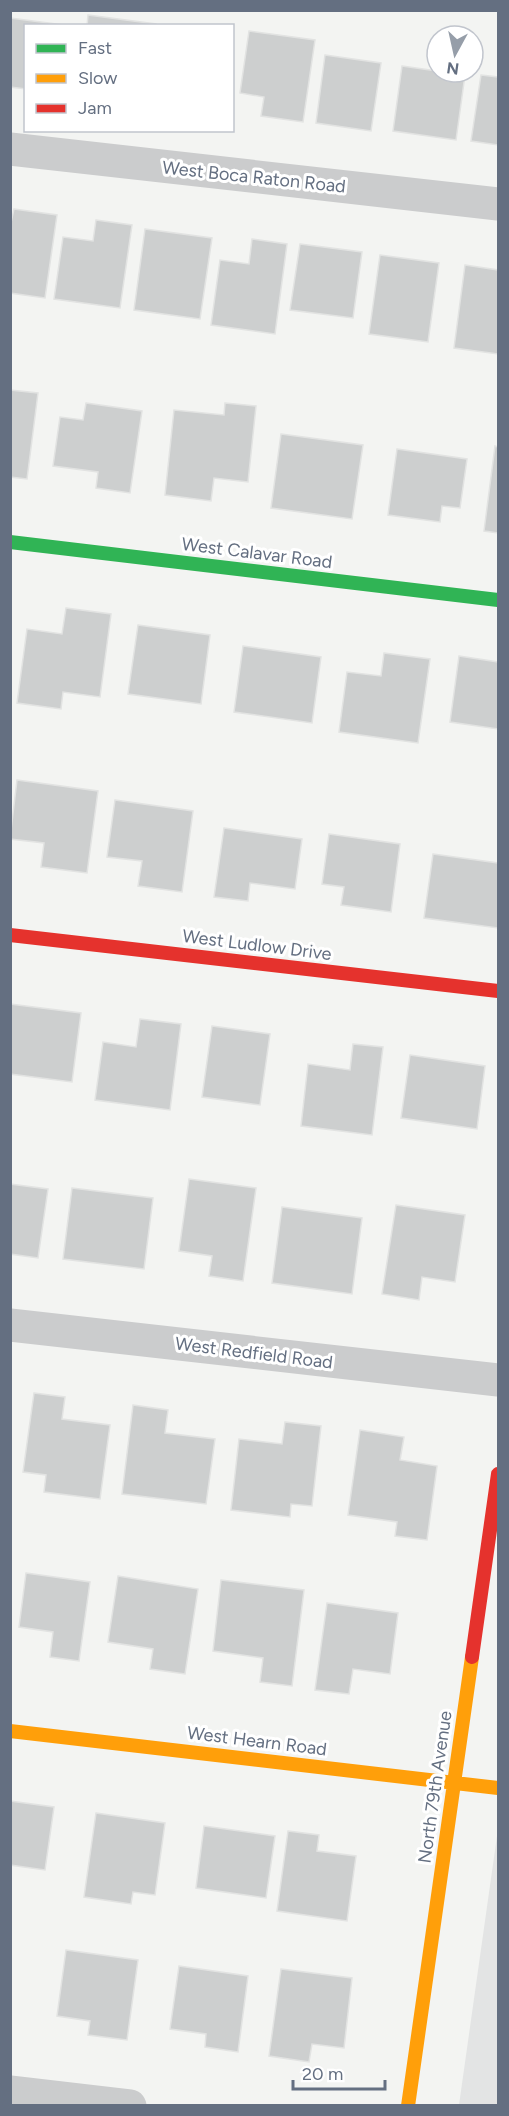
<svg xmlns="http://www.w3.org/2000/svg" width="509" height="2116" font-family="Figtree,sans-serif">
<rect width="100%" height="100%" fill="#f3f4f2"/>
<!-- built -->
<path fill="#e3e4e4" d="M498,1833V2105H459L497,1836Z"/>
<!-- building -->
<path fill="#cdcfcf" stroke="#e2e3e2" stroke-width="1.5" d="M88,15L156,24V26H87Z
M10,18L64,25L26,26V89L10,87Z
M249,31L315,40L303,122L261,116L264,97L240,93Z
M325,55L381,63L371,131L316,123Z
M402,66L465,75L456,140L393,131Z
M481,75L498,77V145L471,141Z
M14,209L57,215L45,298L10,293V227Z
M96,220L132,225L120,308L54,299L63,237L93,241Z
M145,229L212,238L200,319L134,310Z
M252,239L287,244L275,334L211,325L220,260L249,264Z
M300,244L362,252L353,318L290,310Z
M380,255L439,263L428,342L369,334Z
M465,265L498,270V354L454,348Z
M10,390L38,393L27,479L10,477Z
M86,403L142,411L130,493L96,488L98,472L53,466L60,417L83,420Z
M225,403L256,406L248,482L214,478L211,501L165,495L174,410L224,415Z
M281,434L363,445L352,519L271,508Z
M495,446L498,447V533L484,531Z
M397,449L467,459L460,508L442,506L440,522L388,515Z
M66,608L111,614L100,697L63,692L61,709L17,703L27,629L62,634Z
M138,625L210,635L201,704L128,694Z
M243,646L321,657L312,723L234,712Z
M384,653L430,659L418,743L339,732L347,672L381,676Z
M459,656L498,662V729L450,722Z
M17,780L98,791L87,873L41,867L44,843L10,839Z
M115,800L193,811L182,892L138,886L142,861L107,857Z
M224,828L302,839L295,889L250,883L248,901L214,897Z
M329,834L400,844L391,912L341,905L344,887L322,884Z
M433,854L498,863V928L424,918Z
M10,1004L81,1013L72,1082L10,1074Z
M140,1019L181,1024L170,1110L95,1100L103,1042L136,1047Z
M212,1026L270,1034L260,1105L202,1097Z
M353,1044L383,1047L372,1135L301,1126L308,1064L350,1070Z
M410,1055L485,1066L477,1129L401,1118Z
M189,1179L256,1188L243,1281L209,1276L212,1256L179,1251Z
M10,1184L48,1189L38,1258L10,1254Z
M72,1188L153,1198L144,1269L63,1259Z
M396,1205L465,1215L455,1282L422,1277L419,1300L382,1294Z
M282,1207L362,1218L352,1294L272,1283Z
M34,1393L65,1397L62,1419L110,1425L100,1499L44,1492L46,1475L23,1472Z
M133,1405L168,1410L165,1433L215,1439L206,1504L122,1494Z
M285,1422L321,1426L312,1506L291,1504L290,1517L231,1510L239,1439L282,1444Z
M360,1430L404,1437L400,1460L437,1466L427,1540L395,1536L397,1522L348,1515Z
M26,1573L90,1582L79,1661L50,1657L53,1632L19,1627Z
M118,1576L198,1589L185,1674L150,1669L153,1649L108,1642Z
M221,1580L304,1590L292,1686L260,1682L263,1658L213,1651Z
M327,1603L398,1613L390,1674L353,1669L349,1694L315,1690Z
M10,1801L54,1807L45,1870L10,1865Z
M96,1813L165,1823L155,1895L133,1892L131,1904L84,1897Z
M204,1826L275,1836L266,1898L196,1888Z
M288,1831L319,1835L317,1851L356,1856L347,1921L277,1911Z
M66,1950L138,1960L127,2040L88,2035L90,2021L57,2016Z
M179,1966L248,1976L238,2052L205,2047L206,2034L170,2029Z
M281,1969L352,1978L344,2048L312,2044L309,2062L269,2056Z"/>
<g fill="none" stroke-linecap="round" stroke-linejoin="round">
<!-- street -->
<path stroke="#cbcccd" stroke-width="33" d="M10,149L498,204
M10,1325L498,1380
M10,2092L130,2106"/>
<!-- fast -->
<path stroke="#30b455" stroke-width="14" d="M10,542L498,600"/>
<!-- slow -->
<path stroke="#ff9f0a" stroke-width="14" d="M10,1731L498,1788
M408,2106L472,1657"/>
<!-- jam -->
<path stroke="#e5322d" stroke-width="14" d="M10,935L498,991
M472,1657L498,1474"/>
</g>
<g text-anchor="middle" stroke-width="6" stroke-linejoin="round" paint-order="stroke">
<!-- street labels -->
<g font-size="18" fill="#646f81" stroke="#fff">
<text transform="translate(254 177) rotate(6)" y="6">West Boca Raton Road</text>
<text transform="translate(257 553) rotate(7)" y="6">West Calavar Road</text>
<text transform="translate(257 945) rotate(7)" y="6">West Ludlow Drive</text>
<text transform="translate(254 1353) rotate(7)" y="6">West Redfield Road</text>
<text transform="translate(257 1741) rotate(7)" y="6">West Hearn Road</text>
<text transform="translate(435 1787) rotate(-82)" y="6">North 79th Avenue</text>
</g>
</g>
<!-- border -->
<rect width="509" height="2116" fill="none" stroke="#646f81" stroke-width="24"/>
<!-- legend -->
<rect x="24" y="24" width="210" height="108" fill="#ffffff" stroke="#c1c5cd" stroke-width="1.5"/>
<rect x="36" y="44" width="30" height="9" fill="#30b455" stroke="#c1c5cd" stroke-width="1.5"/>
<text x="78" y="54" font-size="18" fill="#646f81">Fast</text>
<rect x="36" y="74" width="30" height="9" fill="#ff9f0a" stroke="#c1c5cd" stroke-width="1.5"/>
<text x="78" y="84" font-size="18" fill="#646f81">Slow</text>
<rect x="36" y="104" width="30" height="9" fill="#e5322d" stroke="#c1c5cd" stroke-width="1.5"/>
<text x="78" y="114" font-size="18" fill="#646f81">Jam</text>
<!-- north arrow -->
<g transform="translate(455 54) rotate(188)"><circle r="28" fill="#ffffff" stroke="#c1c5cd" stroke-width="1.5"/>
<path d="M0-4.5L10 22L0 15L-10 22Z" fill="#969ea9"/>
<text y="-9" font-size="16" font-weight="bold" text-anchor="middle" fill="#646f81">N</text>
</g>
<!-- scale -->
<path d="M293 2080v9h92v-9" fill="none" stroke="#646f81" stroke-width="3"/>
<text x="302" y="2080" font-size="18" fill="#646f81" stroke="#ffffff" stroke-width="4.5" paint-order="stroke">20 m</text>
</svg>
